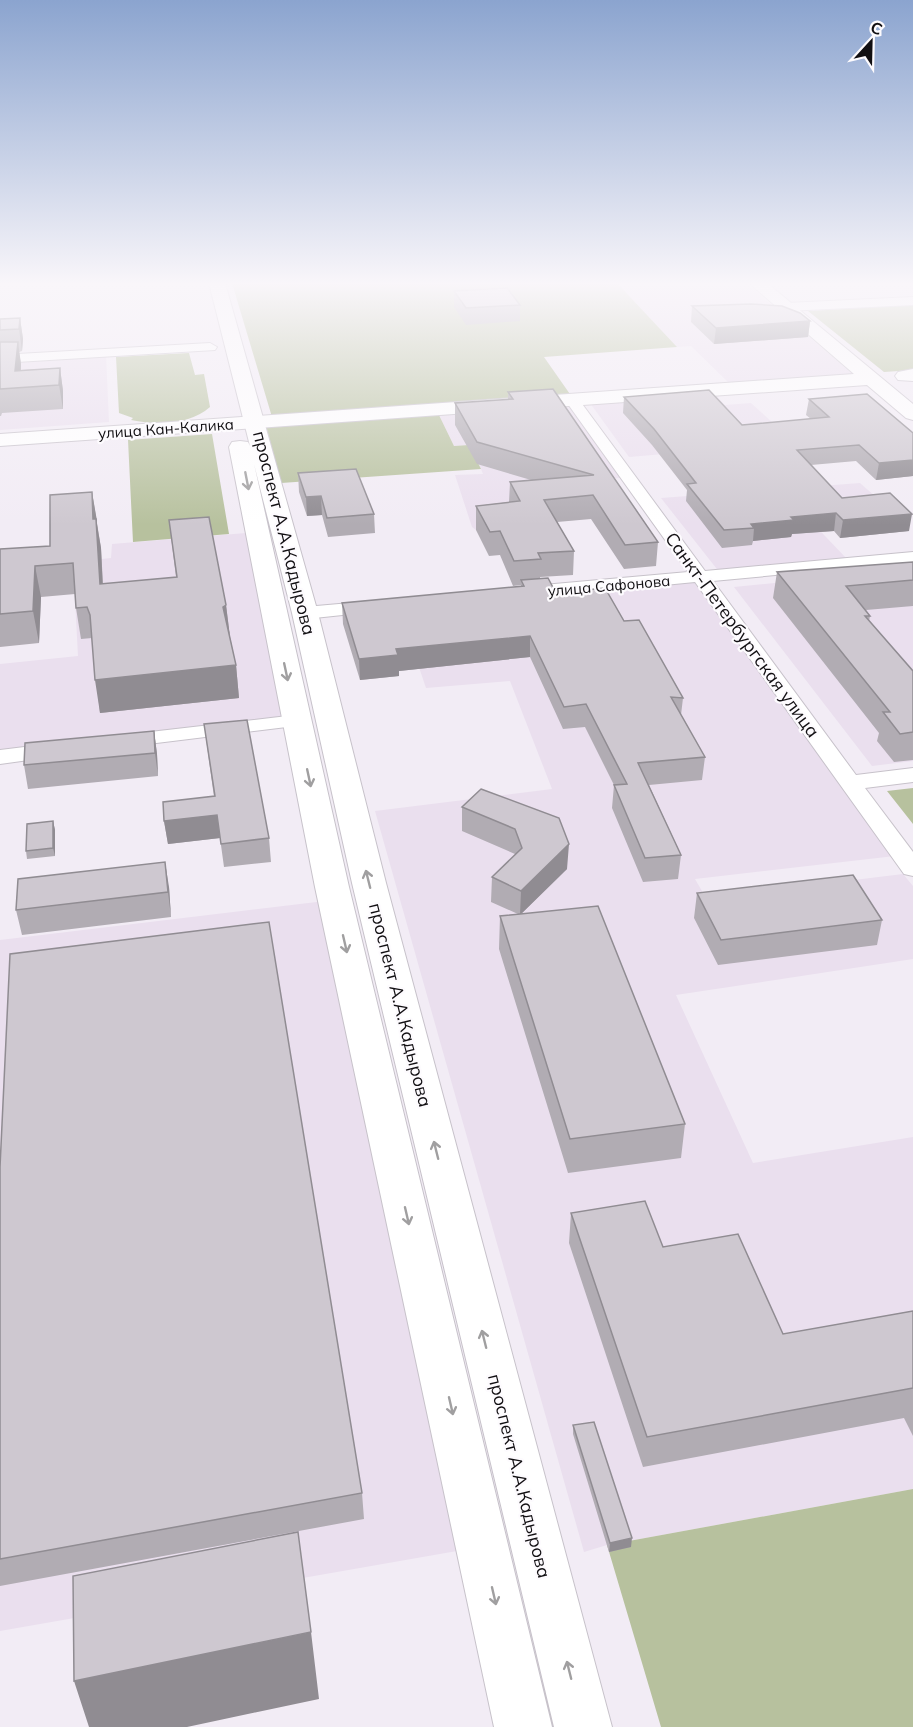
<svg xmlns="http://www.w3.org/2000/svg" width="913" height="1727" font-family="Mulish,sans-serif">
<rect width="100%" height="100%" fill="#f2ecf5"/>
<!-- built -->
<path fill="#eadfee" d="M617,283H746L855,376L730,384L691,346L677,347Z
M106,355L109,422L0,430V362Z
M715,394L725,405L751,403L795,443L629,457L590,403Z
M568,405L620,478L535,484L493,528L476,530L472,527L455,475L483,474L481,469L469,445L454,446L438,413Z
M860,483L884,504L803,513L847,559L720,573L661,498Z
M246,533L283,718L0,753V664L78,656L73,562L111,558L112,544Z
M913,569V761L872,766L734,587Z
M690,577L895,856L695,879L706,898L903,874L913,886V959L676,995L753,1163L913,1137V1489L607,1545L584,1552L375,811L552,789L510,681L426,688L397,602Z
M325,901L457,1551L0,1631V940Z"/>
<!-- green -->
<path fill="#b7c19e" d="M232,283H617L677,347L544,357L572,397L272,417Z
M913,305V370L884,372L808,311Z
M189,353L195,375L204,374L210,407C191,424 160,426 131,420L133,418L119,413L116,357Z
M438,413L454,446L469,445L481,469L281,483L266,426Z
M212,434L229,534L133,542L128,440Z
M913,788V824L887,791Z
M913,1489V1727H661L607,1545Z"/>
<g fill="none" stroke-linecap="round" stroke-linejoin="round">
<!-- street casing -->
<g stroke="#c7c2ca" stroke-width="2">
<path id="street" d="M913,297V305L786,311L780,307L786,303Z
M210,343L217,347L215,350L0,363V355Z
M572,396L577,397L705,571L913,552V562L713,581L856,775L913,768V782L865,788L913,852V876L904,874L695,582L521,599L514,597L512,593L514,589L521,587L688,572L565,400Z
M373,601L380,603L382,607L380,611L305,619L298,617L296,613L298,609L305,607Z
M296,715L303,717L307,721L303,725L124,747L116,746L113,741L116,736L124,735Z
M57,743L65,745L68,750L65,755L0,764V750Z"/>
</g>
<!-- secondary casing -->
<g stroke="#c7c2ca" stroke-width="2">
<path id="secondary" d="M749,283H767L913,404V420L906,418L867,385L0,446V434L854,374Z
M913,369V381L898,380L895,376L898,372Z"/>
</g>
<!-- primary casing -->
<g stroke="#c7c2ca" stroke-width="2">
<path id="primary" d="M209,283H225L318,613L386,883L612,1727H554L352,883L292,613L254,464L349,887L552,1727H494L315,887L229,447L232,442L240,441L248,442L250,446Z"/>
</g>
<!-- street -->
<use href="#street" fill="#fff" fill-rule="evenodd"/>
<!-- secondary -->
<use href="#secondary" fill="#fff" fill-rule="evenodd"/>
<!-- primary -->
<use href="#primary" fill="#fff" fill-rule="evenodd"/>
</g>
<!-- wall -->
<path fill="#b1acb3" d="M454,291L520,305V321L466,325L454,307Z
M692,306L810,321L808,337L714,344L691,322Z
M20,318L23,339L22,351L19,352L21,364V370L60,368L63,391V409L2,413L1,416H0V319Z
M553,389L658,542L656,566L624,569L591,519L557,522L574,551L573,575L540,577V578L556,593L624,621L683,698L681,715L705,757L702,780L649,785L681,855L678,879L643,882L612,808L614,785L585,727L563,729L530,657L399,671V676L360,680L343,624L342,603L521,587V585L513,586L500,555L489,556L476,530V506L509,502L510,482L531,480L477,464L455,425V403L508,400V392Z
M624,397L742,425L811,419L806,415L809,399L913,433V476L876,480L856,461L811,465L842,498L909,531L840,538L834,531L792,534L791,537L753,541L752,545L722,548L686,501L687,490L652,445L623,413Z
M298,473L374,514L375,533L328,537L322,515L307,516L299,492Z
M92,492L101,548L103,584L176,577L169,520L226,605L230,637L236,665L239,698L100,713L92,638L81,639L76,608L75,594L41,597L39,643L0,647V549L50,546Z
M913,562V606L866,610L870,616L869,621L913,671V760L894,762L877,741L879,733L773,598L777,572Z
M204,724L269,838L271,862L224,867L220,838L168,844L164,821L214,797Z
M154,731L157,754L158,776L28,789L24,765Z
M481,789L567,869L521,914L685,1124L681,1158L568,1173L499,949L500,916L518,914L491,902L492,877L515,855V854L462,831V807Z
M53,821L55,830V856L27,859L26,851Z
M169,887L171,917L22,935L16,910Z
M697,893L882,920L877,945L718,965L694,918Z
M0,1167L362,1493L364,1519L0,1586Z
M571,1213L663,1247L783,1334L913,1311V1436L904,1418L643,1467L569,1243Z
M573,1425L631,1547L609,1552L573,1434Z"/>
<!-- shaded-wall -->
<path fill="#908c92" d="M20,318L23,339L22,351L19,329Z
M810,321L808,337L714,344L716,328Z
M18,342L21,364L20,388L15,371Z
M60,368L63,391V409L59,385Z
M913,460V476L876,480L879,463Z
M92,492L97,521L93,519Z
M321,496L322,515L307,516L306,497Z
M836,513L834,531L792,534L791,537L753,541L754,528L751,524L791,517Z
M912,514L909,531L840,538L843,520Z
M96,519L101,548L104,615L100,584Z
M35,566L41,597L39,643L33,611Z
M226,605L230,637L223,607Z
M530,636V657L399,671V676L360,680L359,659L396,649Z
M236,665L239,698L100,713L95,680Z
M154,731L157,754L158,776L155,753Z
M217,815L220,838L168,844L164,821Z
M53,821L55,830V856L53,848Z
M569,844L567,869L520,915L521,891Z
M165,862L169,887L171,917L168,892Z
M632,1538L631,1547L609,1552L610,1543Z
M311,1632L319,1699L187,1727H89L74,1681Z"/>
<!-- building -->
<path fill="#cec8d0" stroke="#908c92" stroke-width="1.5" d="M507,288L520,305L466,308L454,291Z
M751,304L782,306L800,313L810,321L716,328L692,306Z
M20,318L19,329L0,330V319Z
M0,342H18L15,371L60,368L59,385L0,389Z
M553,389L658,542L625,545L593,495L544,500L574,551L538,553L541,559L514,561L500,531L490,532L476,506L520,501L510,482L594,475L477,442L455,403L513,399L508,392Z
M709,390L742,425L829,417L809,399L867,394L913,433V460L879,463L859,445L797,450L842,498L890,493L912,514L843,520L836,513L791,517L794,520L751,524L754,528L724,530L687,484L696,483L654,429L624,397Z
M356,469L374,514L327,518L321,496L306,497L298,473Z
M92,492L93,519H96L100,584L177,577L169,520L209,517L226,605L223,607L236,665L95,680L90,615L87,607L76,608L73,563L35,566L33,611L0,614V549L50,546V495Z
M913,562V580L846,586L870,616H865L913,671V732L900,734L883,712H890L777,572Z
M548,578L556,593L605,588L624,621L639,620L683,698L671,697L705,757L638,763L681,855L645,858L614,785L627,784L586,704L564,707L530,636L396,649L398,655L359,659L342,603L524,586L521,580Z
M247,720L269,838L221,844L217,815L164,821L163,802L215,796L204,724Z
M154,731L155,753L24,765L25,743Z
M481,789L559,818L569,844L521,891L492,877L522,848L515,829L462,807Z
M53,821V848L26,851L27,824Z
M165,862L168,892L16,910L18,879Z
M853,875L882,920L721,940L697,893Z
M598,906L685,1124L570,1139L500,916Z
M269,922L362,1493L0,1559V1167L10,954Z
M645,1201L663,1247L738,1234L783,1334L913,1311V1388L647,1437L571,1213Z
M594,1422L632,1538L610,1543L573,1425Z
M298,1532L311,1632L74,1681L73,1576Z"/>
<!-- one-way arrows -->
<defs><path id="oneway-shaft" d="M-6 0H5M1.5-3L5.5 0L1.5 3" fill="none" stroke-width="1.6" stroke-linecap="round" stroke-linejoin="round" transform="scale(1.5)"/></defs>
<g stroke="#a09fa0">
<use href="#oneway-shaft" transform="translate(247 481) rotate(79)"/>
<use href="#oneway-shaft" transform="translate(286 672) rotate(78)"/>
<use href="#oneway-shaft" transform="translate(309 778) rotate(78)"/>
<use href="#oneway-shaft" transform="translate(368 879) rotate(-104)"/>
<use href="#oneway-shaft" transform="translate(345 944) rotate(77)"/>
<use href="#oneway-shaft" transform="translate(436 1150) rotate(-104)"/>
<use href="#oneway-shaft" transform="translate(407 1216) rotate(77)"/>
<use href="#oneway-shaft" transform="translate(484 1339) rotate(-104)"/>
<use href="#oneway-shaft" transform="translate(451 1406) rotate(77)"/>
<use href="#oneway-shaft" transform="translate(494 1596) rotate(77)"/>
<use href="#oneway-shaft" transform="translate(569 1670) rotate(-104)"/>
</g>
<!-- sky -->
<linearGradient id="sky" x2="0" y2="1"><stop stop-color="#8ba4cf"/><stop offset="0.54" stop-color="#f9f6fa"/><stop offset="1" stop-color="#f9f6fa" stop-opacity="0"/></linearGradient>
<rect width="913" height="525" fill="url(#sky)"/>
<g text-anchor="middle" stroke-width="4.5" stroke-linejoin="round" paint-order="stroke">
<!-- far-street labels -->
<g font-size="15" fill="#110f12" stroke="#fdfbfe">
<text transform="translate(166 429) rotate(-4)" y="5">улица Кан-Калика</text>
<text transform="translate(609 586) rotate(-5)" y="5">улица Сафонова</text>
</g>
<!-- street labels -->
<g font-size="18" fill="#110f12" stroke="#fdfbfe">
<text transform="translate(284 533) rotate(76)" y="6">проспект А.А.Кадырова</text>
<text transform="translate(742 635) rotate(54)" y="6">Санкт-Петербургская улица</text>
<text transform="translate(400 1005) rotate(76)" y="6">проспект А.А.Кадырова</text>
<text transform="translate(519 1476) rotate(76)" y="6">проспект А.А.Кадырова</text>
</g>
</g>
<!-- north arrow -->
<g transform="translate(871 42) rotate(22)" stroke="#fdfbfe" stroke-width="4.5" paint-order="stroke">
<path d="M0-4.5L10 22L0 15L-10 22Z" fill="#110f12"/>
<text y="-9" font-size="16" font-weight="bold" text-anchor="middle" fill="#110f12">С</text>
</g>
</svg>
